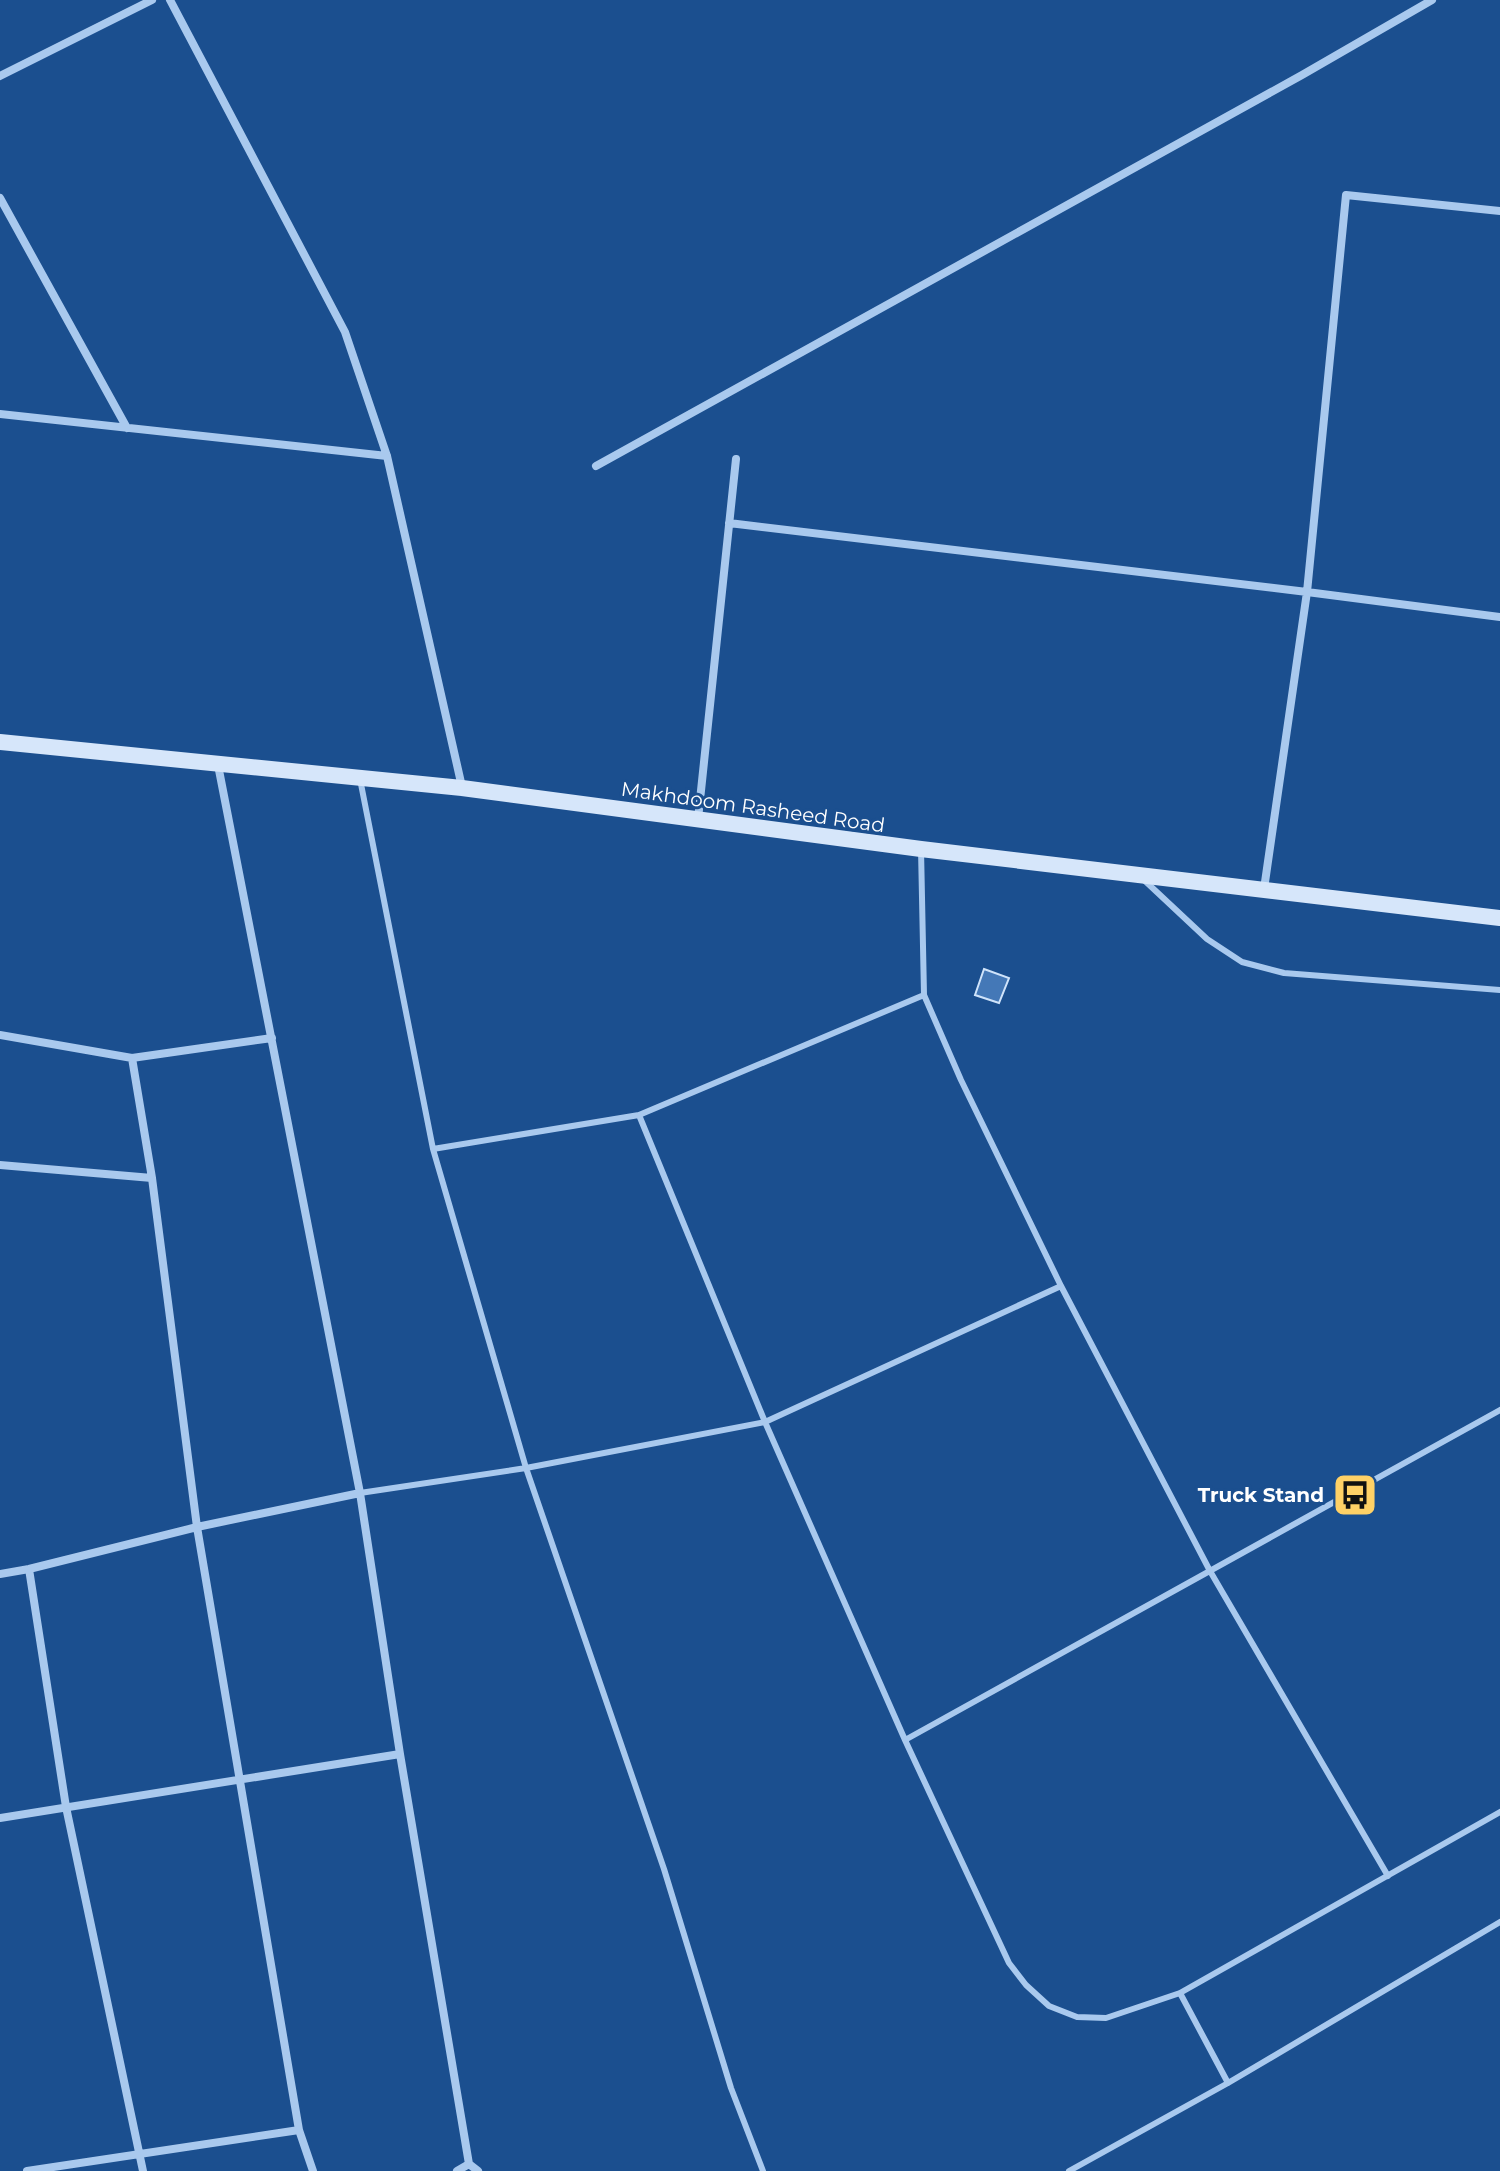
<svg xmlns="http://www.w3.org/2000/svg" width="1500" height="2171" font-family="Montserrat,sans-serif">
<rect width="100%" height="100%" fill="#1b4f8f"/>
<!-- building -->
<path fill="#4478b7" stroke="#cfe3fa" stroke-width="2" d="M984,969L1009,978L999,1003L975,995Z"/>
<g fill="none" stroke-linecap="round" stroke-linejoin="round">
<!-- lane -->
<path stroke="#a9c9ee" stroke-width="6" d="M360,779L433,1149
M921,849L924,995L961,1080L1061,1286L1210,1571L1388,1876
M1144,880L1207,939L1242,962L1284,973L1500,990
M924,995L639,1115L765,1422L905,1740L1009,1963L1026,1985L1049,2006L1077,2017L1106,2018L1180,1993L1500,1812
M639,1115L433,1149L526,1468L664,1869L731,2088L763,2171
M360,1493L526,1468L765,1422L1061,1286
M905,1740L1500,1410
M1180,1993L1228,2083
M1069,2171L1228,2083L1500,1922"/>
<!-- street -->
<path stroke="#a9c9ee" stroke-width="8" d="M170,0L345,332L387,456L462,787
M0,76L152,0
M0,198L127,428
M0,414L387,456
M596,466L1302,75L1432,0
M729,523L1307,592L1500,617
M218,765L360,1493L400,1754L469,2164L478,2171
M698,819L736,459
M1264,889L1307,592L1346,195L1500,211
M0,1035L132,1058L272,1038
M132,1058L152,1178L197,1527L299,2130L313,2171
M0,1165L152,1178
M29,1569L66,1807L143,2171
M0,1574L29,1569L197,1527L360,1493
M0,1818L400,1754
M27,2171L299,2130
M457,2171L469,2164"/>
<!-- secondary -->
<path stroke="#d6e6fa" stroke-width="16" d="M0,742L462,788L921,849L1500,918"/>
</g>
<!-- icons -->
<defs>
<g id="bus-square" transform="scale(2.3)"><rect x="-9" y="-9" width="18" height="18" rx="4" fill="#ffd166" stroke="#1b4f8f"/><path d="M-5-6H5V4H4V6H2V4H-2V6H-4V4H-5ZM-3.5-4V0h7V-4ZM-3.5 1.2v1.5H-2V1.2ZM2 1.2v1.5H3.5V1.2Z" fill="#111"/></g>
</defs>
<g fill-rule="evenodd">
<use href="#bus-square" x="1355" y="1495"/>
</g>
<g text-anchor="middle" stroke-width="6" stroke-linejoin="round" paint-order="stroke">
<!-- street labels -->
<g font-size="20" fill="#fff" stroke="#1b4f8f">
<text transform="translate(753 807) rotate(8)" y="7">Makhdoom Rasheed Road</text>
</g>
<!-- poi labels -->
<g font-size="20" font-weight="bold" fill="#fff" stroke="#1b4f8f" text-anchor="end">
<text x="1324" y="1502">Truck Stand</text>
</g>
</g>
</svg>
